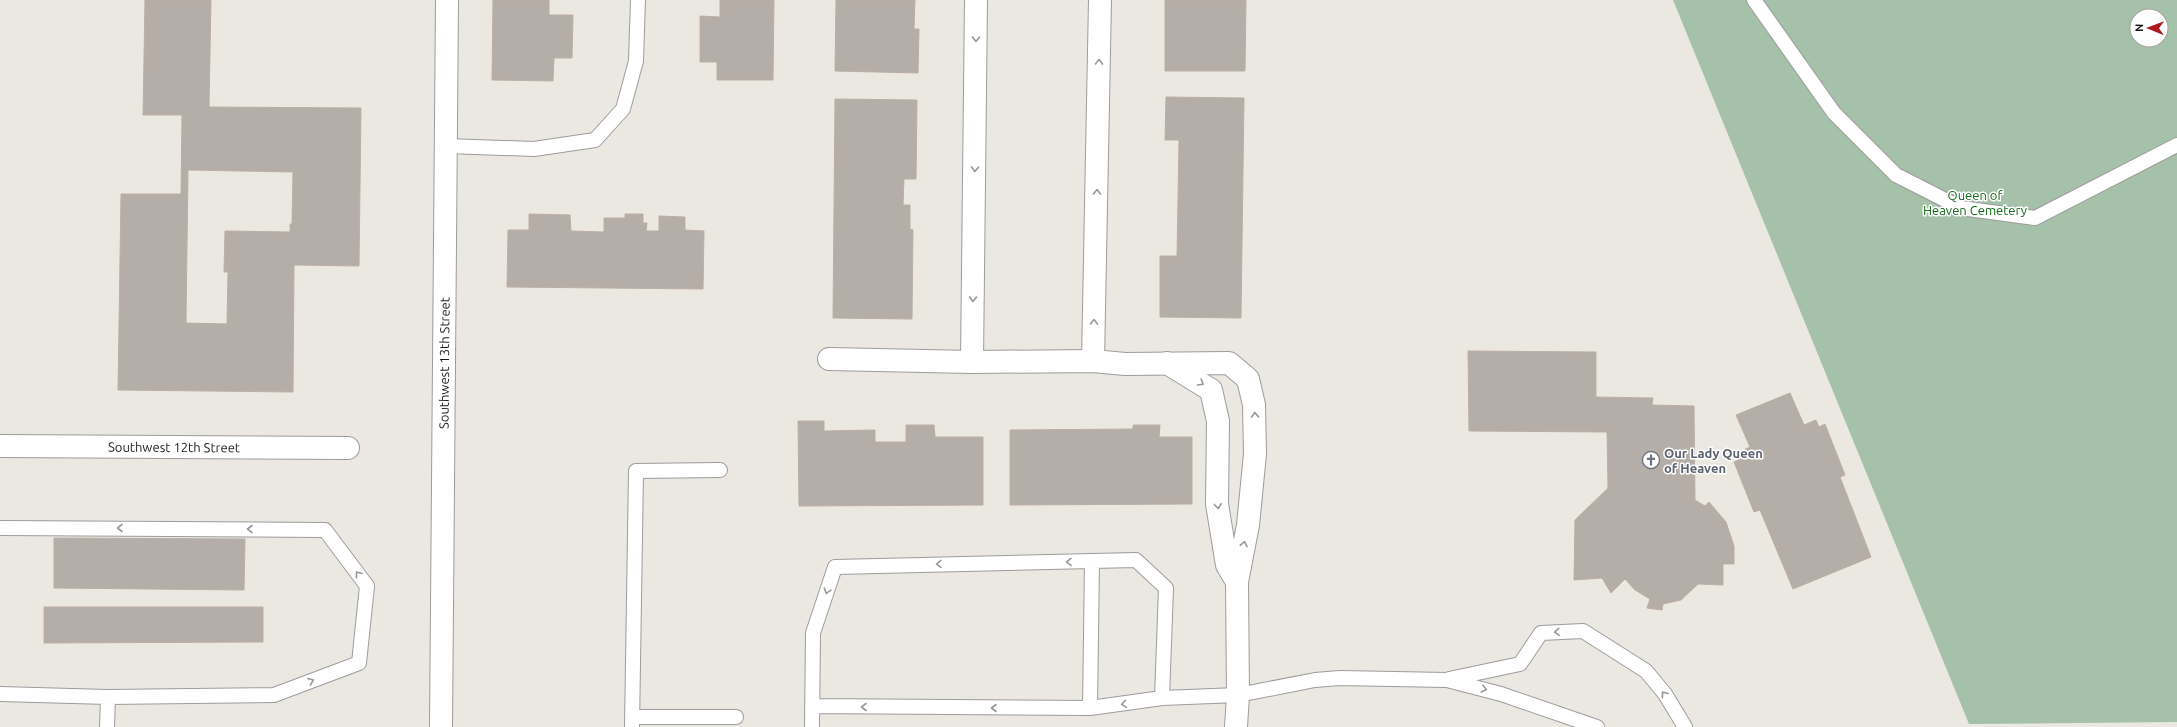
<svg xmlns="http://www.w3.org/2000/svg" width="2177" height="727" font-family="Ubuntu,sans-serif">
<rect width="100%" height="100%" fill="#ebe8e2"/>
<!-- cemetery -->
<path fill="#a6c1a9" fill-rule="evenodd" d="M1673,0H2177V722L1969,724ZM2137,16H2161V40H2137Z"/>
<!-- building -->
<path fill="#b4ada8" stroke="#bbafa6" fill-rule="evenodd" d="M145,0H211L209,107L361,108L359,266L294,265L293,392L118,390L121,194H181L182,115H143ZM188,170L293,172L292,224H290V232L225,231L224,272H228L227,324L186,323Z
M493,0H549V15H573L572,58H554L553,81L492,80Z
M720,0H774L773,80H717V62H700V16L720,17Z
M836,0H915L914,29H919L918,73L835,71Z
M1165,0H1246L1245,71H1165Z
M1166,97L1244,98L1241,318L1160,317V256H1177L1179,140H1165Z
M835,99L917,100L916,179H904L903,205H910V229L913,230L912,319L833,318Z
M529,214L570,215L571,231L604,232V218H625V214H643V223H647L646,231H659V216L685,217V230L704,231L703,289L507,287L508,230H529Z
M1468,351L1596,352V397L1653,398L1652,405L1694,406L1695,500L1705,506L1709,502L1726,522L1734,546V564H1723V585L1698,584L1681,600L1663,604L1662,610L1647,608L1650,599L1635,590L1625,579L1611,593L1602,578L1574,580L1575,520L1608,488L1607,432L1469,431Z
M1790,393L1804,425L1816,420L1819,427L1825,424L1845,475L1840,477L1871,557L1793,589L1760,510L1754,512L1734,462L1740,459L1738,453L1750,447L1736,415Z
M798,421H824V431L875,430V442H906V425H934L935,437H983V505L799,506Z
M1133,425H1160L1159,437H1192V504L1010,505V430L1133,429Z
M54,538L245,539L244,590L54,588Z
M44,607H263V642L44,643Z"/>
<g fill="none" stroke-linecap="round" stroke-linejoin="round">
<!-- lane casing -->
<g stroke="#9c9c9c" stroke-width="16">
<path id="lane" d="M1754,0L1834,113L1896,175L1961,208L2035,218L2177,145
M446,146L534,149L595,140L623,109L636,61L638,0
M0,528L325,530L367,586L359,663L274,695L108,697L107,727
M1449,679L1520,664L1541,633L1583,631L1646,671L1665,694L1685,727
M0,694L108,697
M812,706L1090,708L1162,698
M1090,708L1092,561
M632,717H736
M632,727L636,471L720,470
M812,727L813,633L835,567L1136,560L1166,588L1162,698L1238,695L1315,680L1340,678L1447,680L1501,694L1597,727"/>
</g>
<!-- street casing -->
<g stroke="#9c9c9c" stroke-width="24">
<g id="street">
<path d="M829,359L972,362L1093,361L1125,364L1229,363L1248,379L1254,405L1255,454L1248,525L1237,582L1238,695L1236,727"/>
<path d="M1093,361L1100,0"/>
<path d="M972,362L976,0"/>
<path d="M1167,363L1211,390L1218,421L1217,504L1227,565L1237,582"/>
<path id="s1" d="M0,446L348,448"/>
<path id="s2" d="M441,727L447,0"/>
</g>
</g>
<!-- lane -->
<use href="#lane" stroke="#fff" stroke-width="14"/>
<!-- street -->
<use href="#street" stroke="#fff" stroke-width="22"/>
</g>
<!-- one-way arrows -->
<defs><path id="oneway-chevron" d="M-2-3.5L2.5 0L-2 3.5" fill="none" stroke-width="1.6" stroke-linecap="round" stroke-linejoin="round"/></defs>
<g stroke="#989898">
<use href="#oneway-chevron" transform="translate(976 39) rotate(91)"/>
<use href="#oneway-chevron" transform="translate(1099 62) rotate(-89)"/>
<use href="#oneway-chevron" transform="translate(975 169) rotate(91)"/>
<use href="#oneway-chevron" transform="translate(1097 192) rotate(-89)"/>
<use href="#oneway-chevron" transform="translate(973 299) rotate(91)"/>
<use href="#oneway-chevron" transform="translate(1094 322) rotate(-89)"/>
<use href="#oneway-chevron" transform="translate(1201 383) rotate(31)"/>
<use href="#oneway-chevron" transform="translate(1255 415) rotate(-91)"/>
<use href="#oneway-chevron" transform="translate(1218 506) rotate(83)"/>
<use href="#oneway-chevron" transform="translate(120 528) rotate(-180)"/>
<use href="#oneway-chevron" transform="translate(250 529) rotate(-180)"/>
<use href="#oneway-chevron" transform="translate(1244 544) rotate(-79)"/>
<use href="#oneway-chevron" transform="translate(1069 562) rotate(179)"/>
<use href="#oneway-chevron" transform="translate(939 564) rotate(179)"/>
<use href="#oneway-chevron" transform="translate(358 574) rotate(-127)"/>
<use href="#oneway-chevron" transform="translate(827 591) rotate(108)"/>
<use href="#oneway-chevron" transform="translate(1557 632) rotate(177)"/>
<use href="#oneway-chevron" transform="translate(311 681) rotate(-21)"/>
<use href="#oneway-chevron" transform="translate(1484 689) rotate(14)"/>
<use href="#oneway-chevron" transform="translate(1664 694) rotate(-126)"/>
<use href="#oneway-chevron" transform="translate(1124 704) rotate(172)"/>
<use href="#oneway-chevron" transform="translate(864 707) rotate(-180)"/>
<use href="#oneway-chevron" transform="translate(994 708) rotate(-180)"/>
</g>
<!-- icons -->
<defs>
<g id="church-ring" transform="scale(0.9)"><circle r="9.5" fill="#fff" stroke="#6b7280" stroke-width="1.5"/><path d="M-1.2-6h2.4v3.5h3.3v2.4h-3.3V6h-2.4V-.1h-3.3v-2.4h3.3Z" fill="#6b7280"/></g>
</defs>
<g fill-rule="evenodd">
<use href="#church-ring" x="1651" y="460"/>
</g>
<g text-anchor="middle" stroke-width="3" stroke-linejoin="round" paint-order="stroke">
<!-- park labels -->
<g font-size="13" fill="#186a1c" stroke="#fff">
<text x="1975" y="200">Queen of<tspan x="1975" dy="15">Heaven Cemetery</tspan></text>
</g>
<!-- street labels -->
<g font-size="13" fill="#1b1b1b" stroke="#fff">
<text dy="5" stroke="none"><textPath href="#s2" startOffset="364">Southwest 13th Street</textPath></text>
<text dy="5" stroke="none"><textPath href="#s1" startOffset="174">Southwest 12th Street</textPath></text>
</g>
<!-- worship labels -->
<g font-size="13" font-weight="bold" fill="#5b616d" stroke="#fff" text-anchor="start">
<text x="1664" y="458">Our Lady Queen<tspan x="1664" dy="15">of Heaven</tspan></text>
</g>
</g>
<!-- north arrow -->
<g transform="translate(2149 28) rotate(271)"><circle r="19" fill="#ffffff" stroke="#a4a4a4"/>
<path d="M0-3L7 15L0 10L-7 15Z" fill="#ae181e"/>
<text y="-6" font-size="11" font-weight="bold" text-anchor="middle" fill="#1b1b1b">N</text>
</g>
</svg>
